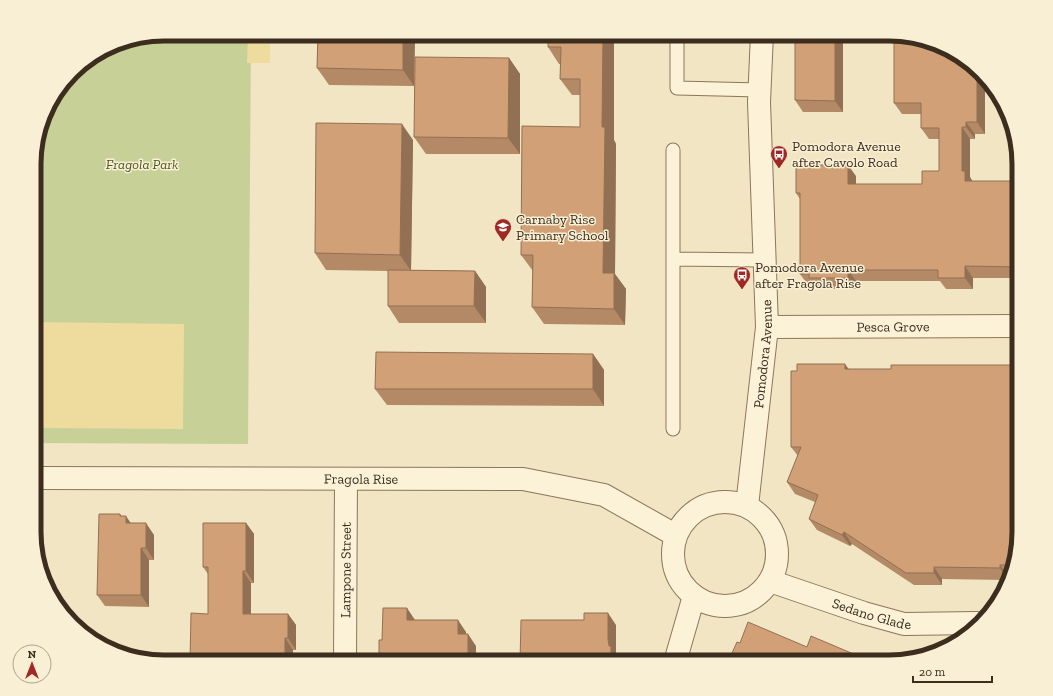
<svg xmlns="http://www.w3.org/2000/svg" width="1053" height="696" font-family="'Zilla Slab',serif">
<rect width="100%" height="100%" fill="#f1e5c3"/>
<!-- green -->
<path fill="#c7d096" d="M164,34H251L248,444L35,443V147L47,106L78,66L114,44Z"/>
<!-- sand -->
<path fill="#eedc9f" d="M248,34H270V63H247Z
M35,322L184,324L183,429L35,428Z"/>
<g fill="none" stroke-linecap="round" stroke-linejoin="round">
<!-- service casing -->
<g stroke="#8d7659" stroke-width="15">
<path id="service" d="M677,34V88L760,90
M673,150V259L765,260
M673,259V429"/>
</g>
<!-- minor casing -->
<g stroke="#8d7659" stroke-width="24">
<g id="minor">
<path id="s1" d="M767,327L1019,326"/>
<path id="s2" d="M35,478L523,479L604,495L675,535"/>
<circle cx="725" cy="554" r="52"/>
<path id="s3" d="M747,506L767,327L759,102L762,34"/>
<path id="s4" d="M770,581L864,613L904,624L977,623"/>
<path id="s5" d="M345,662L346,479"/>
<path d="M675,662L694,596"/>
</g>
</g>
<!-- service -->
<use href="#service" stroke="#fbf2d7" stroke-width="13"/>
<!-- minor -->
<use href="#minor" stroke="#fbf2d7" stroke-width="22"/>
</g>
<!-- wall -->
<path fill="#b48a66" d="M318,34H415L414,86L329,85L317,68Z
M548,34H614V140L616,144L615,274L626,289L625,325L544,324L532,307L533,271L521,255L580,127V95H572L560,79V64H559L548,47Z
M843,34V112H803L795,100Z
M509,58L520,74V154H426L414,137Z
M985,81V134H975V139H970V177L972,181H1019V278H973V289H946L940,281H856V289H817L814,285H808L800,274V199L796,193L856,176V184H922L939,171V139H929L921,128V114H902L894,103Z
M413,140L411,270L475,271L486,287V323H399L388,306V271L326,270L315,253Z
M593,354L604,370V406L387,405L375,389Z
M848,369L1019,540L1005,580L942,579V585H914L852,544L850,546L817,530L809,519L815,502L795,494L787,482L798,456L791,447Z
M121,516L131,523L154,535V560H149V607L105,606L97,595Z
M246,523L254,534V583H251V614H288L296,625V650H293V662H190L208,614V574L203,567Z"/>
<!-- shaded-wall -->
<path fill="#927053" d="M403,34H415L414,86L403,70Z
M603,34H614V140L616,144L615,274L626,289L625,325L614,309L603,273L602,127Z
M835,34H843V112L835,101Z
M509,58L520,74V154L508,138Z
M977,72L985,81V134L977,122Z
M966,122L975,134V139L966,127Z
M402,124L413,140L411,271L400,255Z
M962,127L970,139V177L973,182L965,181L962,171Z
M848,165L856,176V195L848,184Z
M965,266L973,278V289L965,278Z
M848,270L856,281V289L848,278Z
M475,271L486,287V323L474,306Z
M593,354L604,370V406L593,389Z
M845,364L853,375L845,369Z
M120,514L126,523V516L134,528H128L120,516Z
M146,523L154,535V560L146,548Z
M246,523L254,534V583L246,571Z
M844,532L852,544L850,546L842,535Z
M141,548L149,560V607L141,595Z
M1000,565L1007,575L1006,578L1000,568Z
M934,567L942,579V585L934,573Z
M243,571L251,583V625L243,614Z
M407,608L415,620V632L407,620Z
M608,613L616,625V653L619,657V662H611L608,639Z
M288,614L296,625V650L288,638Z
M458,620L466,632V646L458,634Z
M468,634L476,646V662H468Z
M285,638L293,650V662H285Z
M863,658L866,662H862Z"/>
<!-- building -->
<path fill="#d1a077" stroke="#927053" d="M318,34H403V70L317,68Z
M548,34H603L602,127H605L603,273H614V309L532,307L533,255H521L522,126L580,127V79H560L561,47H548Z
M795,34H835V101L795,100Z
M894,35L931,41L962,56L977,72V122H966V127H962V171H965V181H1019V267L965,266V278H938V270H848V278H809V274H800V193H796V165H848V184H922V171H939V128H921V103H894Z
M415,57L509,58L508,138L414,137Z
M316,123L402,124L400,255L315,253Z
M388,270L475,271L474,306H388Z
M376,352L593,354V389H375Z
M797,364H845V369H891V365H1019V540L1010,565H1000V568L934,567V573H906L844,532L842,535L809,519L818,495L787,482L801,447H791V371H797Z
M99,514H120V516H126V523H146V548H141V595H97Z
M203,523H246V571H243V614H288V638H285V662H190L191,613L208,614V567H203Z
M383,608H407V620H458V634H468V662H379V640H382Z
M584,613H608V639L609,646H611V662H520L521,620H584Z
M748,622L807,647L811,636L863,658L862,662H728L737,642L740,643Z"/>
<!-- icons -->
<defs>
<g id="bus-pin" transform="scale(0.9)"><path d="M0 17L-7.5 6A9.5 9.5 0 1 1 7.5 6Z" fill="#9f2925" stroke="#f8efd4"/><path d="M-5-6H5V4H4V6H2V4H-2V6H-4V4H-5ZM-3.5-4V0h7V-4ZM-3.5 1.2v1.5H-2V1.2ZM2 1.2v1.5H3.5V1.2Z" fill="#fff"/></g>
<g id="school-pin" transform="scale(0.9)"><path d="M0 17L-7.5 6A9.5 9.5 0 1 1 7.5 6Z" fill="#9f2925" stroke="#f8efd4"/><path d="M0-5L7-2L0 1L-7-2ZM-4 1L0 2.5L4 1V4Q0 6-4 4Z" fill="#fff"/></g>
</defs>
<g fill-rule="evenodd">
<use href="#bus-pin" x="779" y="154"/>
<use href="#school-pin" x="503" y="227"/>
<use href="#bus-pin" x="742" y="275"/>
</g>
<g text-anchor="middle" stroke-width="3" stroke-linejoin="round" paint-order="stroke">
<!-- poi labels -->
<g font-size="14" fill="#3c2d1e" stroke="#f8efd4" text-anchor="start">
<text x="792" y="151">Pomodora Avenue<tspan x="792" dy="16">after Cavolo Road</tspan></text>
<text x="516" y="224">Carnaby Rise<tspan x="516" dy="16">Primary School</tspan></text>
<text x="755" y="272">Pomodora Avenue<tspan x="755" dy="16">after Fragola Rise</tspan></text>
</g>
<!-- park labels -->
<g font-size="14" font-style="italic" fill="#495923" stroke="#f8efd4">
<text x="142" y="169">Fragola Park</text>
</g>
<!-- street labels -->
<g font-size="14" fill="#3c2d1e" stroke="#f8efd4">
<text dy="5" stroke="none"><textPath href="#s1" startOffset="126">Pesca Grove</textPath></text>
<text dy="5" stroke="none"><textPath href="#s3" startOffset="153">Pomodora Avenue</textPath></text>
<text dy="5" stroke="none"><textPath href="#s2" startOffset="326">Fragola Rise</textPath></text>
<text dy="5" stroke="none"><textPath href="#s5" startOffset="92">Lampone Street</textPath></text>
<text dy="5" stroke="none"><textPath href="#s4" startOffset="107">Sedano Glade</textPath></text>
</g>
</g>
<!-- crop -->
<path d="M0 0H1053V696H0ZM164 41H889A123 123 0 0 1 1012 164V532A123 123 0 0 1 889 655H164A123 123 0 0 1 41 532V164A123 123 0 0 1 164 41Z" fill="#f8efd4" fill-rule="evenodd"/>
<path fill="none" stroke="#3c2d1e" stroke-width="5" d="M164 41H889A123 123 0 0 1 1012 164V532A123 123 0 0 1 889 655H164A123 123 0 0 1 41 532V164A123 123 0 0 1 164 41Z"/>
<!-- north arrow -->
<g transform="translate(32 664)"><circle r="19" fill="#f8efd4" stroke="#ada18b"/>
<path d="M0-3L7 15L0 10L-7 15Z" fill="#9f2925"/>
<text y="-6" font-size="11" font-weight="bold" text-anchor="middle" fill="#3c2d1e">N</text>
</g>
<!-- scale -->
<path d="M913 676v6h79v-6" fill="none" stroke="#3c2d1e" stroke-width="2"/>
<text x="919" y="676" font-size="12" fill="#3c2d1e" stroke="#f8efd4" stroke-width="3" paint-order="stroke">20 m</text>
</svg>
